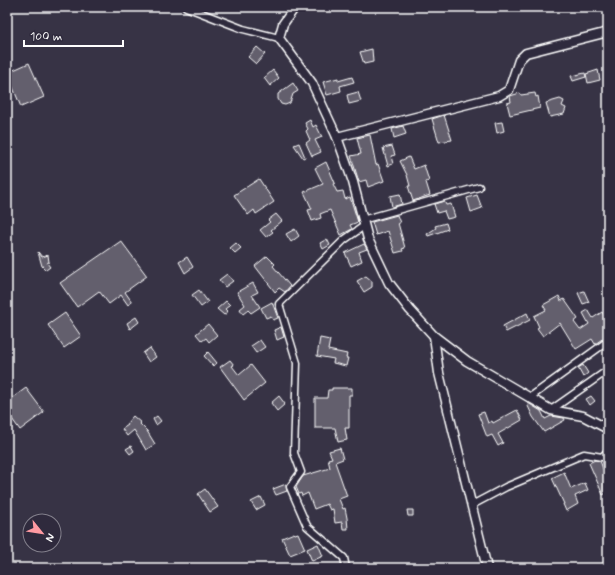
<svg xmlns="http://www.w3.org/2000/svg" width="615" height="575" font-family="Mynerve,sans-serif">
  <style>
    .building { fill: #635f6d; stroke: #fff }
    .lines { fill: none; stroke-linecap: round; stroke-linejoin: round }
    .minor-casing { stroke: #fff; stroke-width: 9 }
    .tertiary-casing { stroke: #fff; stroke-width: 11 }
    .minor { stroke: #2f2a3d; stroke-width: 6 }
    .tertiary { stroke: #2f2a3d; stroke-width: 8 }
  </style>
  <rect width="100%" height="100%" fill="#373345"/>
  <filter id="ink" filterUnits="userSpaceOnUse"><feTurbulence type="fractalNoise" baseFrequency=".025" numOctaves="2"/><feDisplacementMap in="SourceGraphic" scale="8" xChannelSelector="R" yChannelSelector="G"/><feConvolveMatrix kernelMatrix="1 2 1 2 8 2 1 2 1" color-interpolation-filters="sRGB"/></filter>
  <g filter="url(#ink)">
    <g class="building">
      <path d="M257 47 265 54 256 64 248 57Z"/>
      <path d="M372 49 373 62 364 64 360 52Z"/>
      <path d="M29 63 44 97 21 107 7 73Z"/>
      <path d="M273 70 279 78 270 86 264 78Z"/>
      <path d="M598 70 600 80 588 83 586 74Z"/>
      <path d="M585 73 586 77 573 81 571 76Z"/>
      <path d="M352 77 354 82 340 86 341 91 327 95 323 82 338 78V81Z"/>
      <path d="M293 83 298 91 293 94 290 103 285 105 281 104 278 99V94Z"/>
      <path d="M358 92 361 101 349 104 347 95Z"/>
      <path d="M520 93 521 95 535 93 536 97 538 96 540 108 510 115 507 103 511 102 510 96Z"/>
      <path d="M560 99 564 101 562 106 566 108 564 114 550 117 546 103Z"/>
      <path d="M444 115 452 140 439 142 432 119Z"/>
      <path d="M310 120 313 127 316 125 322 137 315 140 321 152 312 156 306 143 310 140 306 131 308 129 305 123Z"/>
      <path d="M502 122 504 131 497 133 495 123Z"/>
      <path d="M403 126 406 134 394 138 392 129Z"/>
      <path d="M370 135 376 165 378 164 384 181 368 187 366 180 359 182 351 156 361 154 357 138Z"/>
      <path d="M299 143 305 157 303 158 294 145Z"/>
      <path d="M392 146 395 155 391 156 393 164 388 166 383 148Z"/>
      <path d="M409 157 414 169 424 165 429 181 426 182 430 195 413 201 408 186H410L407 175 400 161Z"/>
      <path d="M326 162 335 183 333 184 337 192 343 191 345 199 350 197 358 222 350 225 352 229 341 235 330 210 320 214 321 218 312 221 308 210 312 209 304 192 323 184 315 168Z"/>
      <path d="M259 179 274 202 256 214 254 210 248 215 234 195Z"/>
      <path d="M400 194 402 204 392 207 390 196Z"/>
      <path d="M477 195 482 208 471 212 467 198Z"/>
      <path d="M444 201 446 205 451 204 455 217 447 219 444 211 437 213 434 204Z"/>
      <path d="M276 214 282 221 271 230 273 232 266 237 260 230 270 222 268 220Z"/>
      <path d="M397 215 400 223H398L405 248 402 249 403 251 395 253 388 231 376 235 372 222Z"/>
      <path d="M446 223 448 229 428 236 427 234 436 228 435 226Z"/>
      <path d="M295 229 299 236 291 242 286 234Z"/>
      <path d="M327 239 330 245 323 249 320 243Z"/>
      <path d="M121 241 147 276 125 292 132 302 128 305 121 295 109 304 99 291 77 307 60 283Z"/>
      <path d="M236 243 241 248 235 253 230 248Z"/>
      <path d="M364 244 367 249 359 252 362 261 351 266 345 253Z"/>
      <path d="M38 252 42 257 48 255 49 262 47 263 50 267 46 270 42 266Z"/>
      <path d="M267 256 275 264 273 266 290 286 285 292 279 288 275 292 255 266Z"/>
      <path d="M187 257 193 267 185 273 179 262Z"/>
      <path d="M227 274 233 281 225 287 219 280Z"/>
      <path d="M366 276 372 281V287L364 292 357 281Z"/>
      <path d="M253 283 258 292 252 295 260 307 251 313 248 310 243 314 240 309 245 305 237 292Z"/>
      <path d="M199 290 208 302 201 307 192 295Z"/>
      <path d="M584 291 589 302 583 304 578 293Z"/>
      <path d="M559 296 561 301 564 299 578 319 574 322 580 330 589 324 583 313 588 310 593 318 602 312 608 321V335L595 344 592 339 576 349 560 323 543 336 537 328 539 327 534 316 546 310 543 305Z"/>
      <path d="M226 301 230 305 225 309 228 312 224 315 217 309Z"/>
      <path d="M272 302 278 318 273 320 271 316 266 318 261 308Z"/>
      <path d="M65 313 81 336 64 348 48 325Z"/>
      <path d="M527 313 530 320 506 332 503 326Z"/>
      <path d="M136 317 139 322 130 329 127 323Z"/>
      <path d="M208 324 217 335 209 342 206 338 202 341 196 334Z"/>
      <path d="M281 327 284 337 277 340 274 330Z"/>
      <path d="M320 338 330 340 328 350 347 354 346 358H348L346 366 333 363 334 359 317 356Z"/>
      <path d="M260 340 265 347 256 353 251 346Z"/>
      <path d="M150 348 156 357 149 362 143 353Z"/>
      <path d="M208 352 217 363 213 366 204 356Z"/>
      <path d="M230 360 234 365 232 366 239 375 251 365 265 383 244 400 220 367Z"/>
      <path d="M583 365 588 373 583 377 578 368Z"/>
      <path d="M26 388 44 412 20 430 7 412V402Z"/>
      <path d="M332 388H352V395H349V428H345L347 440 338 442 335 428H315V398H327L328 390H332Z"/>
      <path d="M279 396 285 404 277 411 271 403Z"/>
      <path d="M591 396 595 401 590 405 586 399Z"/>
      <path d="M528 403 541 411 545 419 551 416 564 418 565 420 544 432 533 417 527 404Z"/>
      <path d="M517 410 522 420 498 434 503 443 498 446 492 435 487 437 478 414 484 412 488 423 492 421 493 423Z"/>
      <path d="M133 416 141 423 140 424 147 431 155 444 146 450 134 430 127 436 122 429 128 425 127 423Z"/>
      <path d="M157 416 161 421 156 425 153 419Z"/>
      <path d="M131 446 134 451 130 454 126 449Z"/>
      <path d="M340 448 343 459 335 462 347 496 339 499 343 509 345 508 347 518 348 529H343L342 522 335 523 333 509 330 510 327 504 314 509 308 493 302 496 301 493 299 494 296 487 303 476 330 468 328 459 332 458 329 451Z"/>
      <path d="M595 460 600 461 608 481V492L603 495 589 463Z"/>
      <path d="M564 472 571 489 585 483 588 490 575 496 578 504 566 511 563 504H564L552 478Z"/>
      <path d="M286 484 287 491 276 495 273 489Z"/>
      <path d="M205 489 218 507 210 512 198 494Z"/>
      <path d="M261 497 265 505 256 510 251 502Z"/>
      <path d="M407 510H413V516H408Z"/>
      <path d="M294 533 295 534 298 533 305 549 290 555 282 538Z"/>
      <path d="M318 544 323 556 312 561 307 549Z"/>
    </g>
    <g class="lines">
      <defs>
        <g id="minor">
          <path d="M186 7 243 29 279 38"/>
          <path d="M362 220 479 187"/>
          <path d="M529 398 608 341"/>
          <path d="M551 410 608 370"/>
          <path d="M472 505 506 487 584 454 602 457 608 451"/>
          <path d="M346 568 344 558 307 526 290 487 301 472 294 453 297 363 279 304 344 240 364 226"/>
        </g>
        <g id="tertiary">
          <path d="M295 7 283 24 279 38 312 83 337 137 353 182 368 239 389 283 410 310 434 336 467 361 551 410 583 416 608 429"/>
          <path d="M337 137 499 96 509 90 519 60 526 53 608 32"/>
          <path d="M434 336 439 373 487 568"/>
        </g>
      </defs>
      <use href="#minor" class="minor-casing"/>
      <use href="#tertiary" class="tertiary-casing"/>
      <use href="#minor" class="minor"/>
      <use href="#tertiary" class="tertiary"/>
    </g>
  </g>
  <rect width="615" height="575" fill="none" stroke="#2f2a3d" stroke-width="24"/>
  <rect x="12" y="12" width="591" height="551" fill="none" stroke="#fff" stroke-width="1.5" filter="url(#ink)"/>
  <g transform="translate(42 533) rotate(120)"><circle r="19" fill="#2f2a3d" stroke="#827f8b"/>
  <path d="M0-3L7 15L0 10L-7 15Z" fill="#ff9aa2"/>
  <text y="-6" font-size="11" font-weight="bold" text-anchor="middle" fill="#ffffff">N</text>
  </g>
  <path d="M24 40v6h99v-6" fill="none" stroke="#ffffff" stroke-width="2"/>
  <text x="30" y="40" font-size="12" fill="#ffffff" stroke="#2f2a3d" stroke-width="3" paint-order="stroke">100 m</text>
</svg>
